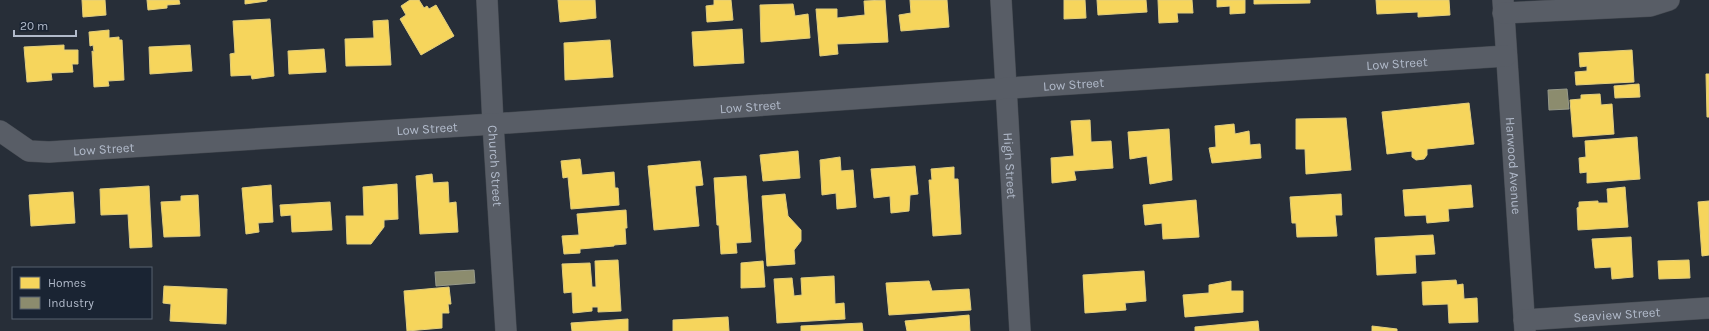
<svg xmlns="http://www.w3.org/2000/svg" width="1709" height="331" font-family="Karla,sans-serif">
  <style>
    .homes { fill: #f6d55c; stroke: #e1cd7d }
    .industry { fill: #8c8c6e; stroke: #979a8a }
    .lines { fill: none; stroke-linecap: round; stroke-linejoin: round }
    .street-casing { stroke: #444950; stroke-width: 22 }
    .street { stroke: #585d66; stroke-width: 21 }
    .labels { text-anchor: middle; stroke-width: 4; stroke-linejoin: round; paint-order: stroke }
    .street-label { font-size: 13px; fill: #b1baca; stroke: #1a2433 }
  </style>
  <rect width="100%" height="100%" fill="#272e38"/>
  <g class="homes">
    <path d="M82 0H105L106 15 83 17Z"/>
    <path d="M147 0H179L180 4 167 5V8L148 10Z"/>
    <path d="M245 0H267V1L245 4Z"/>
    <path d="M410 0H419L424 8 427 6 429 9 436 5 454 36 421 55 400 19 406 15 401 6Z"/>
    <path d="M558 0H595L596 18 560 22Z"/>
    <path d="M714 0H731L733 20 707 22 706 6 714 5Z"/>
    <path d="M885 0 888 42 837 44 838 54 820 56 816 9H837V18L865 15 864 1Z"/>
    <path d="M910 0H947L949 27 901 31 899 15 911 13Z"/>
    <path d="M1064 0H1085L1086 18 1064 19Z"/>
    <path d="M1097 0H1146L1147 12 1098 15Z"/>
    <path d="M1158 0H1192L1193 13H1177L1178 22 1159 23Z"/>
    <path d="M1217 0H1245V13L1230 14V6L1217 7Z"/>
    <path d="M1254 0H1310V3L1254 4Z"/>
    <path d="M1376 0H1449L1450 15 1418 17V12L1377 14Z"/>
    <path d="M793 4 795 16 808 14 810 38 761 42 760 5Z"/>
    <path d="M270 19 274 76 252 79 251 75 231 76 230 54 235 53 233 21Z"/>
    <path d="M388 20 391 65 346 66 345 39 374 38 373 21Z"/>
    <path d="M742 29 744 63 694 66 692 32Z"/>
    <path d="M109 30V38L119 37V40H122L124 80 108 81 109 86 94 87 92 51 94 52 93 45 90 46 89 32Z"/>
    <path d="M610 40 613 77 565 80 564 43Z"/>
    <path d="M64 45V50H78V64H72L73 72 51 73 52 80 27 82 24 47Z"/>
    <path d="M190 45 192 71 150 74 149 47Z"/>
    <path d="M324 49 326 72 289 74 288 51Z"/>
    <path d="M1632 50 1634 82 1576 85 1575 72 1587 71V66L1580 67 1579 53Z"/>
    <path d="M1706 74H1709V117H1707Z"/>
    <path d="M1639 84 1640 97 1615 98 1614 86Z"/>
    <path d="M1600 94 1601 105 1612 104 1614 134 1573 137 1570 100 1581 99V95Z"/>
    <path d="M1469 103 1474 144 1427 149V155L1424 159 1416 160 1412 157V151L1387 154 1382 112Z"/>
    <path d="M1346 118 1351 170 1306 174 1305 149H1296V119Z"/>
    <path d="M1090 120 1091 142 1111 141 1113 168 1074 171 1076 180 1052 183 1051 158 1074 156 1071 121Z"/>
    <path d="M1234 124 1235 134 1249 131 1250 145 1260 144 1261 158 1212 163 1209 148 1216 147 1215 126Z"/>
    <path d="M1169 129 1172 180 1150 184 1147 156 1130 159 1128 132Z"/>
    <path d="M1637 137 1640 179 1587 183V172L1580 173 1579 158 1586 157 1585 141Z"/>
    <path d="M798 151 800 178 763 181 760 155Z"/>
    <path d="M840 157 841 171 853 170 856 207 837 209 836 193 822 195 820 160Z"/>
    <path d="M580 159 582 175 614 172 615 188H618L619 205 571 209 568 177 563 178 561 161Z"/>
    <path d="M700 161 703 185 695 186 699 226 654 230 648 166Z"/>
    <path d="M915 166 918 194 910 195 909 211 891 213 890 196 874 198 871 169Z"/>
    <path d="M954 167V179H958L961 234 933 236 929 180H932L931 169Z"/>
    <path d="M432 174 433 183 448 182 449 203 456 202 458 232 420 234 416 176Z"/>
    <path d="M746 176 751 242 736 243 737 253 721 254 719 225H717L714 178Z"/>
    <path d="M397 184 398 219 384 220V227L371 244H347L346 216H364L363 187Z"/>
    <path d="M271 185 273 222 258 223 259 232 246 234 242 188Z"/>
    <path d="M1471 185 1473 207 1448 209 1449 221 1427 223 1426 215 1405 216 1403 190Z"/>
    <path d="M149 186 152 247 130 248 128 214 101 215 100 189Z"/>
    <path d="M1625 187 1628 227 1578 230 1577 208 1579 207V202L1598 201V203H1608L1607 189Z"/>
    <path d="M73 192 75 223 31 226 29 195Z"/>
    <path d="M785 194 788 216 801 230V241L794 250 795 264 767 266 762 196Z"/>
    <path d="M1341 194 1342 215H1335L1337 236 1297 237 1296 223H1292L1290 197Z"/>
    <path d="M198 195 200 236 164 237 161 202 181 201V196Z"/>
    <path d="M1196 200 1199 237 1163 239 1162 223 1145 225 1143 205Z"/>
    <path d="M1709 201V255L1702 256 1698 202Z"/>
    <path d="M330 202 332 230 292 232 291 215 281 216 280 205Z"/>
    <path d="M626 210 627 228H625L626 244 614 245V246L580 249V253L564 254 562 236 579 235 577 214Z"/>
    <path d="M1433 235 1435 254 1415 255 1416 273 1377 275 1375 238Z"/>
    <path d="M1631 237 1633 277 1612 279 1611 267 1595 268 1592 239Z"/>
    <path d="M618 260 621 311 598 312V307H592V311L573 313 572 292 564 293 562 264 590 263 592 287H596L595 261Z"/>
    <path d="M1689 260 1690 278 1659 279 1658 261Z"/>
    <path d="M763 261 765 287 741 288V263Z"/>
    <path d="M1144 271 1146 301 1125 303 1126 310 1085 313 1083 275Z"/>
    <path d="M834 276 835 304 844 303 845 319 777 323 774 279 792 278 794 296 802 295 801 278Z"/>
    <path d="M1456 280 1457 285 1463 284 1464 299 1477 298 1478 322 1449 323 1448 304 1423 305 1422 282Z"/>
    <path d="M929 281 932 291 969 289 971 310 889 315 886 283Z"/>
    <path d="M1231 281V291H1243V312L1185 317 1183 295 1209 293V285Z"/>
    <path d="M164 286 227 289 226 324 170 321 171 304 163 303Z"/>
    <path d="M449 287 451 304H448L449 313H442V328L407 331 404 291Z"/>
    <path d="M969 315 970 331H907L905 321Z"/>
    <path d="M728 317 729 331H673V320Z"/>
    <path d="M628 319V331H572L571 323Z"/>
    <path d="M1258 321 1259 331H1195V327Z"/>
    <path d="M862 323 863 331H801V326Z"/>
    <path d="M1372 326 1397 329V331H1372Z"/>
  </g>
  <g class="industry">
    <path d="M1567 89 1569 109 1549 110 1548 90Z"/>
    <path d="M474 270 475 283 436 286 435 272Z"/>
  </g>
  <g class="lines">
    <defs>
      <g id="street">
        <path id="s1" d="M487 0 493 124 506 331"/>
        <path id="s2" d="M1001 0 1020 331"/>
        <path id="s3" d="M1503 0 1525 331"/>
        <path d="M1503 13 1650 6 1669 0"/>
        <path id="s4" d="M0 131 29 151 49 152 493 124 1039 86 1506 56"/>
        <path id="s5" d="M1524 320 1709 308"/>
      </g>
    </defs>
    <use href="#street" class="street-casing"/>
    <use href="#street" class="street"/>
  </g>
  <g class="labels">
    <g class="street-label">
      <text dy="5" stroke="none"><textPath href="#s4" startOffset="1406">Low Street</textPath></text>
      <text dy="5" stroke="none"><textPath href="#s4" startOffset="1082">Low Street</textPath></text>
      <text dy="5" stroke="none"><textPath href="#s4" startOffset="758">Low Street</textPath></text>
      <text dy="5" stroke="none"><textPath href="#s4" startOffset="434">Low Street</textPath></text>
      <text dy="5" stroke="none"><textPath href="#s4" startOffset="110">Low Street</textPath></text>
      <text dy="5" stroke="none"><textPath href="#s2" startOffset="166">High Street</textPath></text>
      <text dy="5" stroke="none"><textPath href="#s1" startOffset="166">Church Street</textPath></text>
      <text dy="5" stroke="none"><textPath href="#s3" startOffset="166">Harwood Avenue</textPath></text>
      <text dy="5" stroke="none"><textPath href="#s5" startOffset="93">Seaview Street</textPath></text>
    </g>
  </g>
  <rect x="12" y="267" width="140" height="52" fill="#1a2433" stroke="#56606f"/>
  <rect x="20" y="277" width="20" height="12" fill="#f6d55c" stroke="#56606f"/>
  <text x="48" y="287" font-size="12" fill="#b1baca">Homes</text>
  <rect x="20" y="297" width="20" height="12" fill="#8c8c6e" stroke="#56606f"/>
  <text x="48" y="307" font-size="12" fill="#b1baca">Industry</text>
  <path d="M14 30v6h62v-6" fill="none" stroke="#b1baca" stroke-width="2"/>
  <text x="20" y="30" font-size="12" fill="#b1baca" stroke="#1a2433" stroke-width="3" paint-order="stroke">20 m</text>
</svg>
